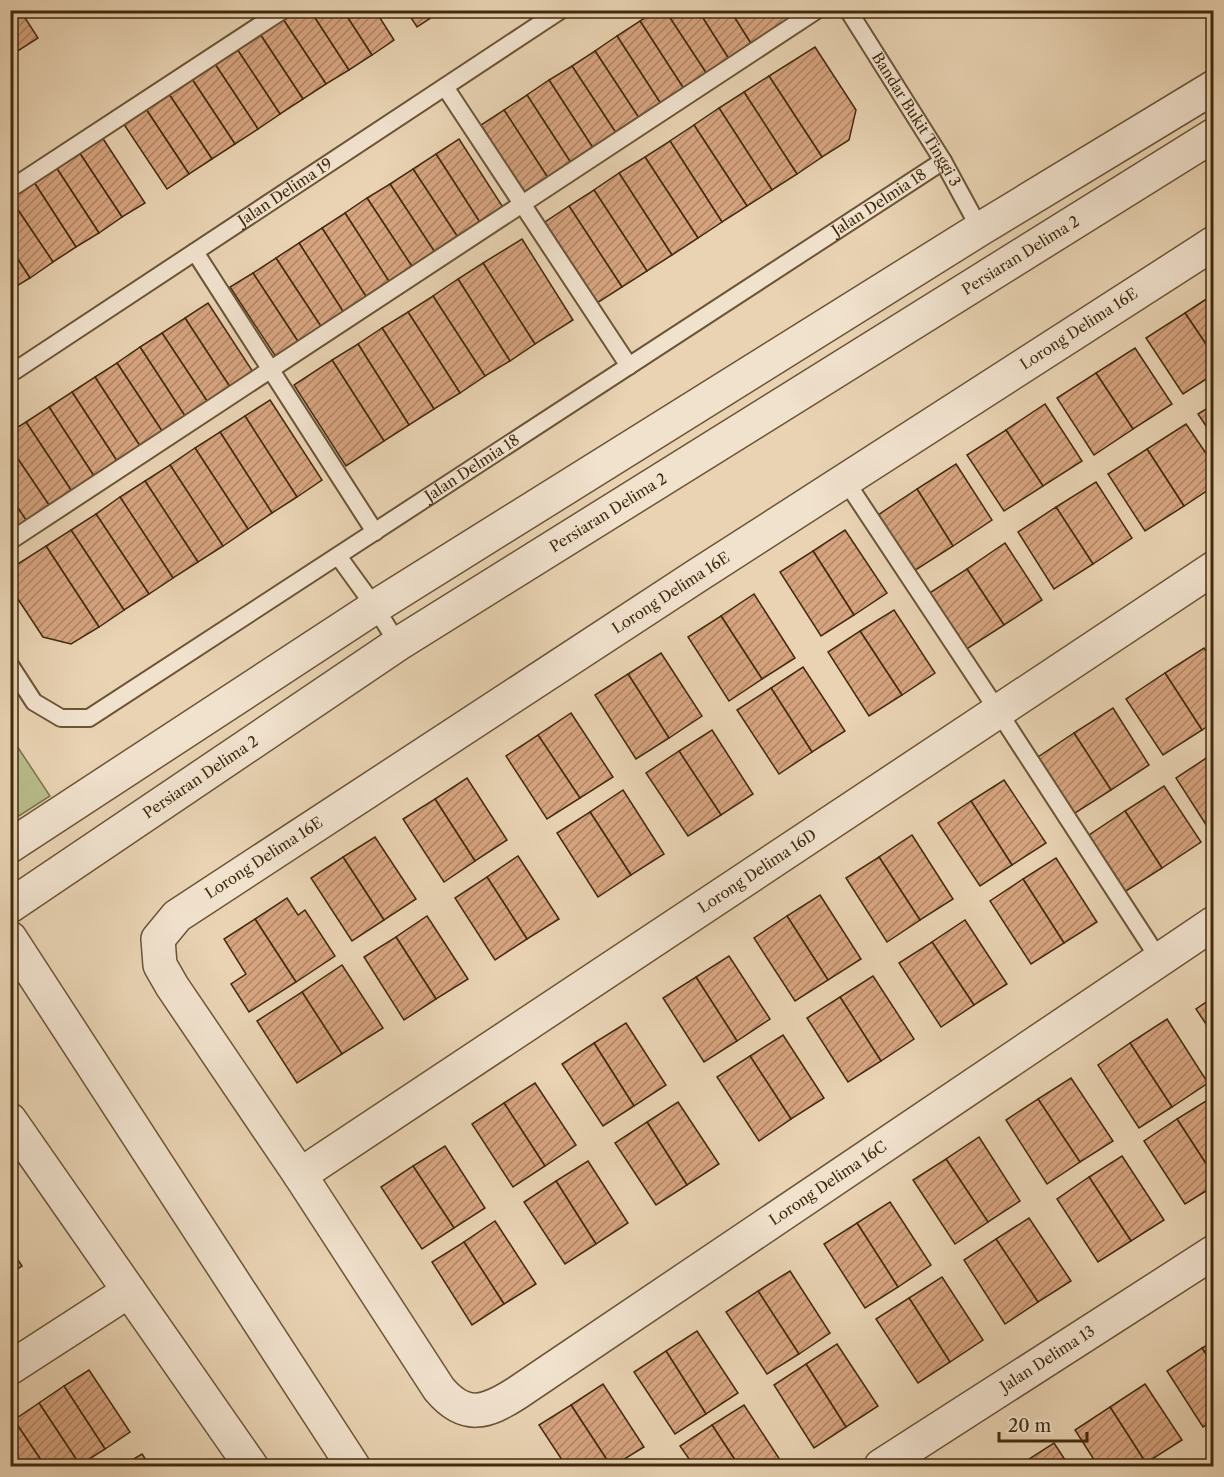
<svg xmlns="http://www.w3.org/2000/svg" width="1224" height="1477" font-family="'Libre Caslon Text',serif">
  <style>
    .green { fill: #b8bc8b; stroke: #7c744c; stroke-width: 1.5 }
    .building { fill: url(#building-hatch); stroke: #412b0d; stroke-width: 1.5 }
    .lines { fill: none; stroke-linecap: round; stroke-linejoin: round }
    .service-casing { stroke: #6b5536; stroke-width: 20 }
    .minor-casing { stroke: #6b5536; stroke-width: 36 }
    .tertiary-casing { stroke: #6b5536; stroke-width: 36 }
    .service { stroke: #f1e2ce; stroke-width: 16 }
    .minor { stroke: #f1e2ce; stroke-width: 33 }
    .tertiary { stroke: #f1e2ce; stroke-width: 33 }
    .labels { text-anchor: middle; stroke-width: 4.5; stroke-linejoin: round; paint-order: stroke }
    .street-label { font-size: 15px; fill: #412b0d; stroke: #f1e2ce }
  </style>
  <defs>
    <pattern id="building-hatch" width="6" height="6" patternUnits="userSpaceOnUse" patternTransform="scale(1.5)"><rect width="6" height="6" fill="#d7a480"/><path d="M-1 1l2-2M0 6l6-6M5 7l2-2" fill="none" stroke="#b08667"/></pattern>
  </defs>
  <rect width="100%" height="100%" fill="#e9d3b3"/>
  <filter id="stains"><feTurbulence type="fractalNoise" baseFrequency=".00333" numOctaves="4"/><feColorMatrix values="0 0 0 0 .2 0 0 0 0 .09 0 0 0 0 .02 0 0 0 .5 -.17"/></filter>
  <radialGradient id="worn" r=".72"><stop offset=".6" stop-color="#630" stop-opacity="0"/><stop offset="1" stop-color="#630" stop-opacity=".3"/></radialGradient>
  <path class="green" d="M11 737 50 796 11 821H10Z"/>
  <g class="building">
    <path d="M10 10H20L38 38 10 56Z"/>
    <path d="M282 10H310L349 70 326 84 279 13Z"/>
    <path d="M310 10H343L372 55 349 70Z"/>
    <path d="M343 10H375L394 40 372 55Z"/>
    <path d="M406 10H439L440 12 417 27Z"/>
    <path d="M657 10H665L709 77 686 92 640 21Z"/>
    <path d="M665 10H698L731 62 709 77Z"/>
    <path d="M698 10H730L754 48 731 62Z"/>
    <path d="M730 10H793L798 19 754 48Z"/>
    <path d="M279 13 326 84 303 99 256 28Z"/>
    <path d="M640 21 686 92 663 107 617 36Z"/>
    <path d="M256 28 303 99 280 114 233 43Z"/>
    <path d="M617 36 663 107 641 121 595 51Z"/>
    <path d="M233 43 280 114 258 129 211 58Z"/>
    <path d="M815 47 856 110 849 140 822 157 769 76Z"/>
    <path d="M595 51 641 121 618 136 572 66Z"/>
    <path d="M211 58 258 129 235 144 188 73Z"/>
    <path d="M572 66 618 136 595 151 549 80Z"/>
    <path d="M188 73 235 144 212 159 165 88Z"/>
    <path d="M769 76 822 157 797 174 744 92Z"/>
    <path d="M549 80 595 151 573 166 527 95Z"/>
    <path d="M165 88 212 159 189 174 142 103Z"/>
    <path d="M744 92 797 174 772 190 719 108Z"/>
    <path d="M527 95 573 166 550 181 504 110Z"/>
    <path d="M142 103 189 174 167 189 119 117Z"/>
    <path d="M719 108 772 190 747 206 694 125Z"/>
    <path d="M504 110 550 181 527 196 481 125Z"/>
    <path d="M694 125 747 206 722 222 670 141Z"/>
    <path d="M98 131 145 203 122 217 75 146Z"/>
    <path d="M459 139 506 212 483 227 436 154Z"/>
    <path d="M670 141 722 222 698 238 645 157Z"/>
    <path d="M75 146 122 217 99 233 52 161Z"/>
    <path d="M436 154 483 227 461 242 413 169Z"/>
    <path d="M645 157 698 238 672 255 619 173Z"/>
    <path d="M52 161 99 233 76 247 30 176Z"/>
    <path d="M413 169 461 242 438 257 390 184Z"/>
    <path d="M619 173 672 255 647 271 594 190Z"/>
    <path d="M30 176 76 247 53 262 10 198V189Z"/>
    <path d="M390 184 438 257 415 271 367 198Z"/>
    <path d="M594 190 647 271 622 287 569 206Z"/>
    <path d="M10 198 53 262 30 278 10 247Z"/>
    <path d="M367 198 415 271 392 286 345 213Z"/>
    <path d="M569 206 622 287 597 303 545 222Z"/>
    <path d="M345 213 392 286 369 301 322 228Z"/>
    <path d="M322 228 369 301 346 316 299 243Z"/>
    <path d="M522 239 573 320 535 344 483 263Z"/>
    <path d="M299 243 346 316 324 331 276 258Z"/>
    <path d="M10 247 30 278 10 290Z"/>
    <path d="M276 258 324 331 301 346 253 273Z"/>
    <path d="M483 263 535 344 510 361 458 279Z"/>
    <path d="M253 273 301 346 278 360 230 287Z"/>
    <path d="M458 279 510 361 485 376 433 296Z"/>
    <path d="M1214 294V356L1185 313Z"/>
    <path d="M433 296 485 376 460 393 408 312Z"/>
    <path d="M208 303 255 375 232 390 185 318Z"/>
    <path d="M408 312 460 393 434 409 382 328Z"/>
    <path d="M1185 313 1214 356V374L1183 394 1146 338Z"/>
    <path d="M185 318 232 390 209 404 162 333Z"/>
    <path d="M382 328 434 409 409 425 358 344Z"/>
    <path d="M162 333 209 404 187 419 140 347Z"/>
    <path d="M358 344 409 425 384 441 332 360Z"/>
    <path d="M140 347 187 419 164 434 117 363Z"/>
    <path d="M1135 348 1172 404 1133 429 1096 373Z"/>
    <path d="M332 360 384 441 346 466 294 385Z"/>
    <path d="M117 363 164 434 142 449 95 377Z"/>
    <path d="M1096 373 1133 429 1094 455 1057 398Z"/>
    <path d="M95 377 142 449 119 464 72 392Z"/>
    <path d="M72 392 119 464 96 479 49 407Z"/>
    <path d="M270 400 322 480 297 497 245 416Z"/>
    <path d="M1045 404 1082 461 1043 486 1006 430Z"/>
    <path d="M1214 404V438L1198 414Z"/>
    <path d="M49 407 96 479 73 493 26 422Z"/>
    <path d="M245 416 297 497 272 513 220 432Z"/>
    <path d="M26 422 73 493 51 508 10 447V432Z"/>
    <path d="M1186 424 1214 465V486L1184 506 1147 449Z"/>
    <path d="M1006 430 1043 486 1004 511 967 455Z"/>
    <path d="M220 432 272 513 248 529 195 448Z"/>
    <path d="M10 447 51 508 28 523 10 496Z"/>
    <path d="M195 448 248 529 223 546 170 465Z"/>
    <path d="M1147 449 1184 506 1145 531 1108 474Z"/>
    <path d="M956 464 992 520 953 546 917 489Z"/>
    <path d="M170 465 223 546 198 562 145 481Z"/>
    <path d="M145 481 198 562 173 578 120 497Z"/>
    <path d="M1096 482 1132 538 1093 564 1056 507Z"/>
    <path d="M917 489 953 546 914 571 878 515Z"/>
    <path d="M10 496 28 523 10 534Z"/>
    <path d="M120 497 173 578 149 594 96 514Z"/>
    <path d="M1056 507 1093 564 1054 589 1018 532Z"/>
    <path d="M96 514 149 594 124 610 71 530Z"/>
    <path d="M71 530 124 610 99 627 46 546Z"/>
    <path d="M845 530 887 593 854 615 813 551Z"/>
    <path d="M1005 543 1042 600 1004 625 967 569Z"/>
    <path d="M46 546 99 627 71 644 43 637 10 587V569Z"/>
    <path d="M813 551 854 615 821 636 780 572Z"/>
    <path d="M967 569 1004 625 965 650 928 594Z"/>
    <path d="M754 594 795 658 762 679 721 616Z"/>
    <path d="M894 610 935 673 902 695 860 631Z"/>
    <path d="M721 616 762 679 729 701 688 637Z"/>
    <path d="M860 631 902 695 869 716 828 652Z"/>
    <path d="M1204 648 1214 662V722L1202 730 1165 673Z"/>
    <path d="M661 653 702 716 669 738 628 674Z"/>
    <path d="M803 667 845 731 812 752 771 688Z"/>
    <path d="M1165 673 1202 730 1163 755 1126 699Z"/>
    <path d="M628 674 669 738 636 759 595 695Z"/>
    <path d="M771 688 812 752 779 774 737 710Z"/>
    <path d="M1113 708 1149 765 1111 790 1074 733Z"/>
    <path d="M571 713 613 777 580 798 538 735Z"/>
    <path d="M712 730 753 794 721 815 679 751Z"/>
    <path d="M1074 733 1111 790 1072 815 1035 759Z"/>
    <path d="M538 735 580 798 547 819 506 756Z"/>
    <path d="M679 751 721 815 688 836 646 773Z"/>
    <path d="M1214 753V833L1212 834 1176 778Z"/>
    <path d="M467 778 507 840 475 861 435 799Z"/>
    <path d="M1004 780 1046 843 1012 865 971 801Z"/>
    <path d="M1164 786 1201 842 1162 868 1125 811Z"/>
    <path d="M623 790 664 854 631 875 590 812Z"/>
    <path d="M435 799 475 861 444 882 403 819Z"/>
    <path d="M971 801 1012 865 980 886 938 823Z"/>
    <path d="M1125 811 1162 868 1123 893 1086 837Z"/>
    <path d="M590 812 631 875 598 897 557 833Z"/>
    <path d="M912 835 953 899 920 920 879 857Z"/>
    <path d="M375 837 416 899 384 920 343 857Z"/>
    <path d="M518 856 559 919 527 939 487 877Z"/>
    <path d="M343 857 384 920 352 941 311 878Z"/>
    <path d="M879 857 920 920 887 942 846 878Z"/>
    <path d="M1056 858 1097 922 1064 943 1023 879Z"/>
    <path d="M487 877 527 939 495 960 455 898Z"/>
    <path d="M1023 879 1064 943 1031 964 990 901Z"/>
    <path d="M820 895 861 959 828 980 787 916Z"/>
    <path d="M287 898 298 915 305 910 335 956 296 982 255 919Z"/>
    <path d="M427 916 468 979 436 999 396 937Z"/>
    <path d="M787 916 828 980 795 1001 754 938Z"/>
    <path d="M255 919 296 982 249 1012 231 984 246 974 224 939Z"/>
    <path d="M965 920 1007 984 974 1005 932 942Z"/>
    <path d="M396 937 436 999 404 1020 364 957Z"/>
    <path d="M932 942 974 1005 941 1027 899 963Z"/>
    <path d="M729 956 770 1019 737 1041 696 977Z"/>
    <path d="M342 965 383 1028 342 1054 302 992Z"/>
    <path d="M873 976 914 1039 881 1061 840 997Z"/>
    <path d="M696 977 737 1041 704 1062 663 998Z"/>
    <path d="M302 992 342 1054 297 1083 257 1021Z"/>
    <path d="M840 997 881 1061 848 1082 807 1018Z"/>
    <path d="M1214 997V1036L1196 1009Z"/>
    <path d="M1167 1019 1208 1083 1172 1107 1130 1043Z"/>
    <path d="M626 1023 666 1085 634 1106 594 1043Z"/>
    <path d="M783 1035 824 1098 791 1119 750 1056Z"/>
    <path d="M594 1043 634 1106 603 1126 562 1064Z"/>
    <path d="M1130 1043 1172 1107 1139 1128 1098 1065Z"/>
    <path d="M750 1056 791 1119 759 1141 717 1077Z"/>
    <path d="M1071 1078 1113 1141 1080 1162 1038 1099Z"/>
    <path d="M535 1083 576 1145 545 1166 504 1103Z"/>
    <path d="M1214 1096V1176L1177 1119Z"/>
    <path d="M1038 1099 1080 1162 1047 1184 1006 1120Z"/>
    <path d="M678 1102 719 1164 687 1185 647 1122Z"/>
    <path d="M504 1103 545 1166 513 1187 472 1124Z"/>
    <path d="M1177 1119 1214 1176V1186L1185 1204 1144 1141Z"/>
    <path d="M647 1122 687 1185 656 1205 615 1143Z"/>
    <path d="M979 1137 1020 1201 988 1222 946 1159Z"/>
    <path d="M445 1146 485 1208 454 1228 413 1166Z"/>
    <path d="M1122 1156 1164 1220 1131 1241 1089 1177Z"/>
    <path d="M946 1159 988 1222 955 1244 913 1180Z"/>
    <path d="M588 1161 628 1223 596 1244 556 1181Z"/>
    <path d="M413 1166 454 1228 422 1249 381 1187Z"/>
    <path d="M1089 1177 1131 1241 1098 1262 1057 1199Z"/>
    <path d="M556 1181 596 1244 565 1264 524 1202Z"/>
    <path d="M890 1202 931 1265 898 1287 857 1223Z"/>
    <path d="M1029 1218 1071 1281 1038 1302 996 1239Z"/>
    <path d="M495 1221 536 1284 504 1304 464 1242Z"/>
    <path d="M857 1223 898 1287 865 1308 824 1244Z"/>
    <path d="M996 1239 1038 1302 1005 1324 964 1260Z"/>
    <path d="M464 1242 504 1304 472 1325 432 1262Z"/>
    <path d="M10 1248 22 1266 10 1274Z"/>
    <path d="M790 1271 830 1333 799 1354 758 1291Z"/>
    <path d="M942 1277 983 1340 950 1362 909 1298Z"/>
    <path d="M758 1291 799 1354 767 1374 726 1312Z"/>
    <path d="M909 1298 950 1362 918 1383 876 1319Z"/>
    <path d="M697 1331 738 1393 706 1414 666 1351Z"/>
    <path d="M1214 1341V1366L1202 1348Z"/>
    <path d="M837 1344 878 1406 846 1427 806 1364Z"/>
    <path d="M1202 1348 1214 1366V1420L1203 1427 1167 1371Z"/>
    <path d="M666 1351 706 1414 675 1434 634 1372Z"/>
    <path d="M806 1364 846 1427 814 1448 774 1385Z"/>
    <path d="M89 1370 130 1432 105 1449 64 1386Z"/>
    <path d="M603 1384 644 1447 613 1466H611L571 1405Z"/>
    <path d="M1145 1384 1182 1440 1146 1463 1110 1407Z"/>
    <path d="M64 1386 105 1449 80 1465 39 1403Z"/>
    <path d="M39 1403 80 1465 78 1466H45L14 1420Z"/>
    <path d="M571 1405 611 1466H566L539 1425Z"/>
    <path d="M744 1405 784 1466H739L712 1425Z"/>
    <path d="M1110 1407 1146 1463 1142 1466H1098L1075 1430Z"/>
    <path d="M14 1420 45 1466H10V1422Z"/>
    <path d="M712 1425 739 1466H694L680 1446Z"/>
    <path d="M1054 1443 1069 1466H1018Z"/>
    <path d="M142 1454 150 1466H122Z"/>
  </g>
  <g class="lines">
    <defs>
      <g id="service">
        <path id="s1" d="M848 10 943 161 980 229"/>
        <path d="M445 87 629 366"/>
        <path d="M10 189 283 10"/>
        <path d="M195 252 375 532"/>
        <path id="s2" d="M10 374 561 10"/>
        <path d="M845 480 998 711 1159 959"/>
        <path d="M10 541 817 10"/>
        <path d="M338 556 375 607 398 644"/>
        <path id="s3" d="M10 665 34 702 61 718H89L943 161"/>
      </g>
      <g id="minor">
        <path id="s4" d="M1214 243 698 575 177 916 158 939 160 965 172 986 300 1175 439 1389C465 1420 486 1413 517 1393L1214 923"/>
        <path d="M10 938 353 1466"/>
        <path d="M10 1120 251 1466"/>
        <path id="s5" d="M300 1175 1214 568"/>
        <path d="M10 1368 129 1291"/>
        <path id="s6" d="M881 1466 1214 1252"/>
      </g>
      <g id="tertiary">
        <path d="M10 846 375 607 980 229 1214 87"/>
        <path id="s7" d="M10 906 398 644 1214 135"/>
      </g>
    </defs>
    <use href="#service" class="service-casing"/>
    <use href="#minor" class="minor-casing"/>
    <use href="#tertiary" class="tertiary-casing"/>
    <use href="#service" class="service"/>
    <use href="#minor" class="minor"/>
    <use href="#tertiary" class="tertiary"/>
  </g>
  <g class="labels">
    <g class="street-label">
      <text dy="5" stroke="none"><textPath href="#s1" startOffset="129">Bandar Bukit Tinggi 3</textPath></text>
      <text dy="5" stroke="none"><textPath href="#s2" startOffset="330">Jalan Delima 19</textPath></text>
      <text dy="5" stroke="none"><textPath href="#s3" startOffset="1047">Jalan Delmia 18</textPath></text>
      <text dy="5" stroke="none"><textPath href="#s7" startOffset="1202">Persiaran Delima 2</textPath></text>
      <text transform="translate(1079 329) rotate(-33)" y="5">Lorong Delima 16E</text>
      <text dy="5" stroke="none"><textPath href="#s3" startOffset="561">Jalan Delmia 18</textPath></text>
      <text dy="5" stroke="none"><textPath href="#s7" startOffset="716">Persiaran Delima 2</textPath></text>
      <text transform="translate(671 593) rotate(-33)" y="5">Lorong Delima 16E</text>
      <text dy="5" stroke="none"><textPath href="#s7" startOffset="230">Persiaran Delima 2</textPath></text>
      <text transform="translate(264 858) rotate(-33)" y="5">Lorong Delima 16E</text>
      <text dy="5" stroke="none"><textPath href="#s5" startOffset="549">Lorong Delima 16D</textPath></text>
      <text dy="5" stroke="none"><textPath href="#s4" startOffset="2264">Lorong Delima 16C</textPath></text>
      <text dy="5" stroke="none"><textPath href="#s6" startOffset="198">Jalan Delima 13</textPath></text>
    </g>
  </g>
  <rect width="1224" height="1477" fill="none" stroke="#e9d3b3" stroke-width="36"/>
  <rect x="12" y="12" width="1200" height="1453" fill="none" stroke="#412b0d" stroke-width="3"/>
  <rect x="18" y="18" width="1188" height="1441" fill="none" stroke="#412b0d" stroke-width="1.5"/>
  <path d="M999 1432v9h88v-9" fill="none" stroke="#412b0d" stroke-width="3"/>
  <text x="1008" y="1432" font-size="18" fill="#412b0d" stroke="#f1e2ce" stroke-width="4.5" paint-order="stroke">20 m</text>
  <rect width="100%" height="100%" filter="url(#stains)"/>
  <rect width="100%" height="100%" fill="url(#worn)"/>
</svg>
